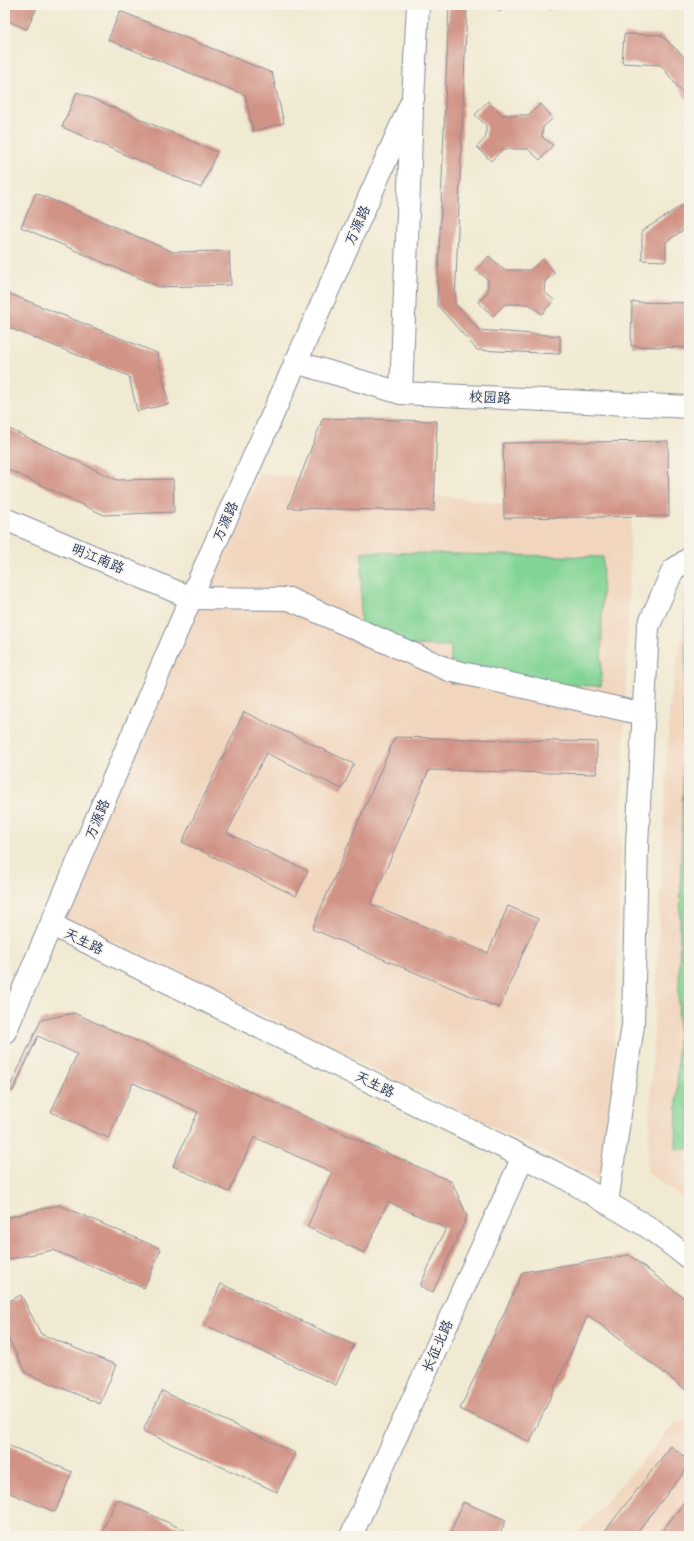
<svg xmlns="http://www.w3.org/2000/svg" width="694" height="1541" font-family="Itim,'LXGW WenKai TC',sans-serif">
  <style>
    .built { fill: #f1d5bd }
    .green { fill: #82d494; stroke: #4e8279 }
    .building { fill: #d19386 }
    .lines { fill: none; stroke-linecap: round; stroke-linejoin: round }
    .minor-casing { stroke: #868c98; stroke-width: 24 }
    .minor { stroke: #fff; stroke-width: 22 }
    .labels { text-anchor: middle; stroke-width: 3; stroke-linejoin: round; paint-order: stroke }
    .street-label { font-size: 14px; fill: #1b2f5e; stroke: #f7f3e8 }
  </style>
  <rect width="100%" height="100%" fill="#f7f3e8"/>
  <filter id="ink" filterUnits="userSpaceOnUse"><feTurbulence type="fractalNoise" baseFrequency=".025" numOctaves="2"/><feDisplacementMap in="SourceGraphic" scale="8" xChannelSelector="R" yChannelSelector="G"/><feConvolveMatrix kernelMatrix="1 2 1 2 8 2 1 2 1" color-interpolation-filters="sRGB"/></filter>
  <filter id="wash" filterUnits="userSpaceOnUse"><feTurbulence type="fractalNoise" baseFrequency=".012" numOctaves="4" result="noise"/><feDisplacementMap in="SourceGraphic" scale="16" xChannelSelector="R" yChannelSelector="G"/><feGaussianBlur stdDeviation="0.9" result="paint"/><feColorMatrix in="noise" values="0 0 0 0 0 0 0 0 0 0 0 0 0 0 0 0 0 1.4 0 .05"/><feComposite in="paint" operator="in"/></filter>
  <g filter="url(#wash)">
    <rect width="100%" height="100%" fill="#f1ead3"/>
    <g class="built">
      <path d="M260 473 631 520 610 1184 56 914Z"/>
      <path d="M687 605H689V1203L647 1172 670 699Z"/>
      <path d="M689 1420V1536H576L675 1423Z"/>
    </g>
    <g class="green">
      <path d="M362 552 603 557 601 686 450 683 451 646 360 644Z"/>
      <path d="M686 597H689V1149H676Z"/>
    </g>
    <g id="blocks">
      <g class="building">
        <path d="M5 5H38L27 29 5 20Z"/>
        <path d="M449 5H467L455 304 479 330 560 336V354L477 350 437 305Z"/>
        <path d="M494 5H507L501 11Z"/>
        <path d="M543 5H554L550 10Z"/>
        <path d="M120 11 272 73 284 123 253 131 245 95 108 40Z"/>
        <path d="M624 34 661 35 689 61V102L661 65 622 63Z"/>
        <path d="M77 92 217 152 201 188 62 127Z"/>
        <path d="M488 101 502 115H528L541 104 553 118 543 127 542 137 553 145 540 160 528 149H503L491 161 477 147 486 137V125L475 115Z"/>
        <path d="M36 193 173 252 229 251 231 285 160 287 21 227Z"/>
        <path d="M689 201V226L666 242V261L642 260V231Z"/>
        <path d="M489 256 504 270H530L543 259 555 273 545 281 544 292 554 300 542 314 529 304H505L493 316 478 302 488 292V280L476 270Z"/>
        <path d="M5 292 157 353 169 404 137 411 129 376 5 326Z"/>
        <path d="M632 302 689 303V348L631 346Z"/>
        <path d="M323 418 437 421 434 511 288 508Z"/>
        <path d="M5 427 117 480 173 479 174 512 104 515 5 468Z"/>
        <path d="M668 441 669 516 504 518 503 443Z"/>
        <path d="M5 708 8 715 5 721Z"/>
        <path d="M244 712 354 764 342 789 266 753 227 833 308 871 296 896 182 842Z"/>
        <path d="M395 737 597 742 596 774 429 770 371 904 488 953 508 906 538 919 499 1008 312 929Z"/>
        <path d="M74 1013 452 1182 467 1216 433 1292 420 1286 446 1228 388 1202 365 1253 307 1227 332 1172 254 1137 229 1192 173 1166 198 1112 133 1083 108 1138 51 1112 77 1054 38 1036 13 1091 9 1089 41 1020Z"/>
        <path d="M59 1205 161 1249 144 1288 53 1250 5 1260V1218Z"/>
        <path d="M629 1255 689 1302V1392L588 1315 530 1442 460 1409 523 1272Z"/>
        <path d="M221 1284 354 1345 336 1385 203 1324Z"/>
        <path d="M21 1295 41 1334 116 1365 100 1404 26 1373 5 1332V1303Z"/>
        <path d="M162 1391 295 1453 277 1492 143 1431Z"/>
        <path d="M5 1444 72 1472 55 1512 5 1491Z"/>
        <path d="M671 1446 689 1461V1466L634 1536H601Z"/>
        <path d="M689 1496V1536H658Z"/>
        <path d="M117 1499 197 1536H100Z"/>
        <path d="M463 1502 506 1520 499 1536H449Z"/>
      </g>
    </g>
  </g>
  <g filter="url(#ink)">
    <use href="#blocks" fill-opacity="0" stroke="#868c98" stroke-width="1"/>
    <g class="lines">
      <defs>
        <g id="minor">
          <path d="M295 362 401 393 689 407"/>
          <path d="M401 393 412 110"/>
          <path d="M5 519 191 598 289 599 449 670 643 714"/>
          <path d="M52 925 560 1175 648 1227 689 1258"/>
          <path d="M5 1032 191 598 413 99 418 5"/>
          <path d="M607 1203 633 1025 637 845 648 627 673 570 689 559"/>
          <path d="M351 1536 523 1157"/>
        </g>
      </defs>
      <use href="#minor" class="minor-casing"/>
      <use href="#minor" class="minor"/>
    </g>
  </g>
  <g class="labels">
    <g class="street-label">
      <text transform="translate(357 225) rotate(-66)" y="5">万源路</text>
      <text transform="translate(490 397) rotate(3)" y="5">校园路</text>
      <text transform="translate(225 521) rotate(-66)" y="5">万源路</text>
      <text transform="translate(98 558) rotate(23)" y="5">明江南路</text>
      <text transform="translate(97 819) rotate(-67)" y="5">万源路</text>
      <text transform="translate(84 941) rotate(26)" y="5">天生路</text>
      <text transform="translate(375 1084) rotate(26)" y="5">天生路</text>
      <text transform="translate(437 1346) rotate(-66)" y="5">长征北路</text>
    </g>
  </g>
  <rect width="694" height="1541" fill="none" stroke="#f7f3e8" stroke-width="20"/>
</svg>
